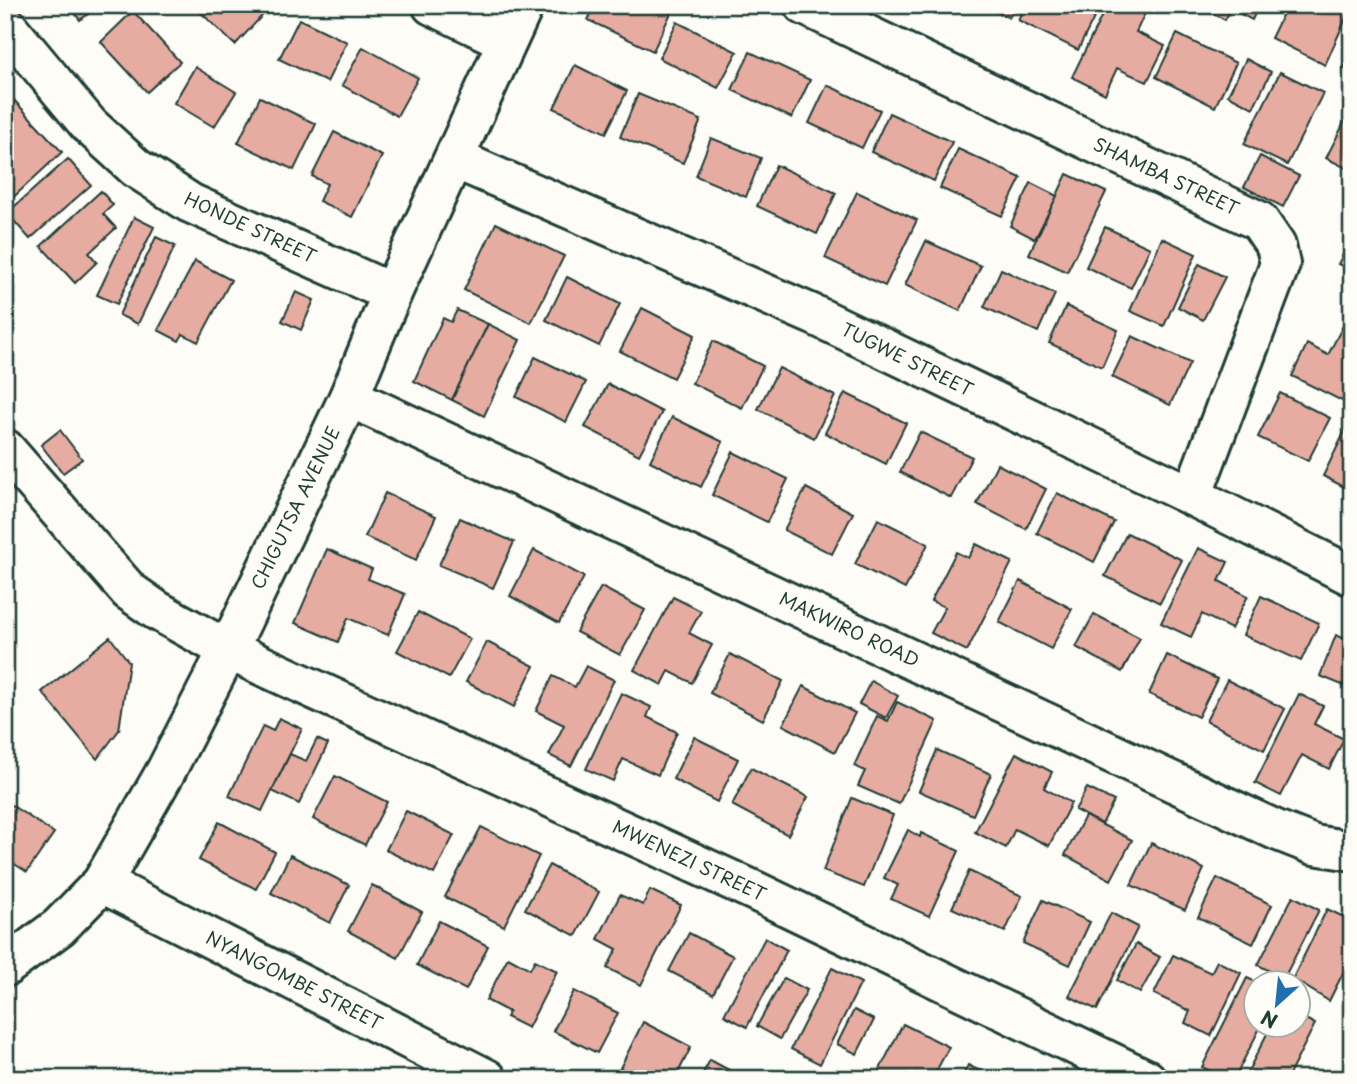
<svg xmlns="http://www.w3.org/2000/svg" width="1357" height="1084" font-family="'Playpen Sans',sans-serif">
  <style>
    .building { fill: #e6aca2; stroke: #1f3d34; stroke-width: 2 }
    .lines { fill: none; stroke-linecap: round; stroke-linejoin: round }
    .street-casing { stroke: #1f3d34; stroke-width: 44 }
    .street { stroke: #fdfcf7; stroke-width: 38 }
    .labels { text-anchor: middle; stroke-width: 7; stroke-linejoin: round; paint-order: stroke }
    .street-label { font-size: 18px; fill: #1f3d34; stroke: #fdfcf7 }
  </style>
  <rect width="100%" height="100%" fill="#fdfcf7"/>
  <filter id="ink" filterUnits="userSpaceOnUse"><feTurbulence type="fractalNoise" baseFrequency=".0143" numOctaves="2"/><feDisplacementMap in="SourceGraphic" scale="14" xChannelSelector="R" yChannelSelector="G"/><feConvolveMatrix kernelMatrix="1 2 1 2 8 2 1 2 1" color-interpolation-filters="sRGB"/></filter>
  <g filter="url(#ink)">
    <g class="building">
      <path d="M69 5H100L80 20Z"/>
      <path d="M193 5H272L235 45Z"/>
      <path d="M595 5H655L671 13 653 51 588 20Z"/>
      <path d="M983 5H1016L1009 18Z"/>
      <path d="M1025 5H1084L1097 12 1078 50 1018 20Z"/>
      <path d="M1107 5H1130L1145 13 1136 32 1165 46 1147 82 1117 68 1105 94 1072 77Z"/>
      <path d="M1197 5H1259L1252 20 1231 9 1225 20Z"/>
      <path d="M1287 5H1352L1325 65 1271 38Z"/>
      <path d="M133 11 180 62 147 92 101 42Z"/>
      <path d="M299 19 347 42 327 82 279 59Z"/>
      <path d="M677 22 737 52 718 88 659 58Z"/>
      <path d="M1177 34 1236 63 1215 107 1156 77Z"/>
      <path d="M363 47 418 78 397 116 342 85Z"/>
      <path d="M1352 51V72L1343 68Z"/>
      <path d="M750 52 810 80 792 118 732 90Z"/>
      <path d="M1246 59 1271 72 1253 108 1228 95Z"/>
      <path d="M575 65 627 91 606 133 554 108Z"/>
      <path d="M195 67 236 92 214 127 174 103Z"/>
      <path d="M1280 72 1323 93 1287 165 1244 144Z"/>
      <path d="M827 85 880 110 862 148 809 123Z"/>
      <path d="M638 94 701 120 683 163 620 137Z"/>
      <path d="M260 97 316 124 294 170 238 143Z"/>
      <path d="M12 98 62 152 5 205V105Z"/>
      <path d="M889 113 952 142 934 181 871 152Z"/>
      <path d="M1348 115 1352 117V171L1326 158Z"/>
      <path d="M334 132 382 156 352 217 319 201 327 184 312 176Z"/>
      <path d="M711 138 761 158 746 197 696 176Z"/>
      <path d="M958 149 1021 178 1002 216 940 188Z"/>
      <path d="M1260 156 1299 176 1283 207 1244 187Z"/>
      <path d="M68 159 91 185 30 239 7 213Z"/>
      <path d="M776 165 836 193 817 234 757 206Z"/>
      <path d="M1067 174 1106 192 1067 272 1029 254Z"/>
      <path d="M1031 183 1057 196 1035 239 1010 226Z"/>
      <path d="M101 191 113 205 103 214 116 228 89 253 97 262 75 283 41 246Z"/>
      <path d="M857 192 917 220 885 286 825 258Z"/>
      <path d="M134 217 154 227 117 304 97 295Z"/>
      <path d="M496 223 564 256 531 323 464 290Z"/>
      <path d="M1105 227 1150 248 1131 288 1086 267Z"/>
      <path d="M156 237 175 246 138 324 119 315Z"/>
      <path d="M1352 237V271L1338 264Z"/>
      <path d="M1162 238 1196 254 1164 326 1130 311Z"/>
      <path d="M926 241 981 266 960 311 905 285Z"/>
      <path d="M195 261 231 280 198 342 183 334 179 341 158 330Z"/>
      <path d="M1199 264 1225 277 1203 320 1178 307Z"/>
      <path d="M1001 269 1055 294 1038 332 984 307Z"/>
      <path d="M567 277 620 304 599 346 546 320Z"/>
      <path d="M296 292 314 300 301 330 282 321Z"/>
      <path d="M1066 306 1118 330 1102 367 1049 343Z"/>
      <path d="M642 308 695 335 673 378 620 351Z"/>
      <path d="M457 310 488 324 452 400 414 381 443 318 451 322Z"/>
      <path d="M1349 314 1352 315V406L1292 376 1307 344 1328 355Z"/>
      <path d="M488 324 520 340 484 416 452 400Z"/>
      <path d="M1132 336 1190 363 1170 405 1112 377Z"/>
      <path d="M713 341 763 366 742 408 692 383Z"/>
      <path d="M535 357 586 382 566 422 516 397Z"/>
      <path d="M779 368 835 396 814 438 758 409Z"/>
      <path d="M608 384 662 412 639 455 585 427Z"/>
      <path d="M845 393 906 423 886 464 825 433Z"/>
      <path d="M1280 393 1330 418 1308 461 1258 437Z"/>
      <path d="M672 417 723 442 701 487 650 461Z"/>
      <path d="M1346 429 1352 431V491L1323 476Z"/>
      <path d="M60 430 82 459 63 473 41 445Z"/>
      <path d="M920 432 972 457 951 498 900 472Z"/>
      <path d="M733 452 788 479 767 522 712 495Z"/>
      <path d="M997 464 1046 489 1026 529 977 504Z"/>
      <path d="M806 488 853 513 832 554 784 530Z"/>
      <path d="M385 493 436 516 416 560 365 537Z"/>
      <path d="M1057 493 1114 522 1094 562 1037 533Z"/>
      <path d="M460 518 514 542 493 588 439 565Z"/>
      <path d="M878 519 928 544 905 589 855 564Z"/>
      <path d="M1127 533 1182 560 1160 603 1105 576Z"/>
      <path d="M976 544 1012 562 967 651 931 633 945 607 931 601 956 552 968 558Z"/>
      <path d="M1198 548 1228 562 1219 581 1248 596 1231 629 1202 614 1191 637 1161 623Z"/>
      <path d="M327 549 372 569 368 579 405 594 388 635 348 618 338 642 295 623Z"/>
      <path d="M534 550 584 577 559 623 510 596Z"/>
      <path d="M1020 581 1072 609 1051 649 999 622Z"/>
      <path d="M601 587 645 610 620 655 576 632Z"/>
      <path d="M1261 596 1319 623 1301 661 1243 635Z"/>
      <path d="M673 597 701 611 689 633 712 645 692 683 669 671 662 685 634 670Z"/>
      <path d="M418 612 470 639 449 678 397 651Z"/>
      <path d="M1094 614 1140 638 1122 672 1076 647Z"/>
      <path d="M1336 635 1352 642V689L1320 676Z"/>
      <path d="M110 637 129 662 119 730 97 759 42 692Z"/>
      <path d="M487 642 534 666 514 707 466 682Z"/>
      <path d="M730 654 783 681 763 720 710 693Z"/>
      <path d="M1167 655 1217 679 1198 717 1149 694Z"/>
      <path d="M586 666 614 680 571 766 549 755 564 725 536 711 553 676 575 687Z"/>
      <path d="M1227 680 1285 709 1264 750 1206 721Z"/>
      <path d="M871 681 898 696 886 718 859 704Z"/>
      <path d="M803 686 855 713 835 752 783 725Z"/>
      <path d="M621 693 651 707 647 717 677 732 658 775 623 759 613 781 586 769Z"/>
      <path d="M1299 694 1323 706 1314 724 1344 739 1329 769 1302 755 1281 796 1255 783Z"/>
      <path d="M897 702 937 721 899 804 858 786 865 771 854 766 877 716 888 721Z"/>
      <path d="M279 718 302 729 262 811 229 796 263 726 273 731Z"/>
      <path d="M694 737 738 759 717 802 673 779Z"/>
      <path d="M317 739 328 744 299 804 272 791 290 754 306 761Z"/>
      <path d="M937 750 991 774 973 815 919 791Z"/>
      <path d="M1016 753 1052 772 1044 788 1071 803 1049 846 1015 829 1006 848 975 832Z"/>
      <path d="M751 768 808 797 788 835 732 805Z"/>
      <path d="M335 776 387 802 365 845 313 819Z"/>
      <path d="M1087 788 1114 801 1102 824 1075 810Z"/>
      <path d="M852 798 893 815 864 887 823 871Z"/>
      <path d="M5 801 54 833 27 872 5 858Z"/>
      <path d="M406 811 454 835 434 874 386 850Z"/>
      <path d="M1085 816 1132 840 1111 880 1065 855Z"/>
      <path d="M219 822 275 852 256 889 199 860Z"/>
      <path d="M481 827 539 856 504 926 445 897Z"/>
      <path d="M908 830 920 837 921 833 959 851 929 916 891 899 898 885 884 878Z"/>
      <path d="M1151 843 1204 869 1185 910 1131 885Z"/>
      <path d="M290 855 349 885 330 923 271 893Z"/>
      <path d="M549 865 599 892 576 936 525 909Z"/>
      <path d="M969 871 1022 896 1005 932 952 908Z"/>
      <path d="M1217 878 1272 905 1253 944 1198 917Z"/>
      <path d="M372 885 422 912 398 958 348 931Z"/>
      <path d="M650 890 681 905 641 985 607 968 617 949 598 939 620 895 643 905Z"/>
      <path d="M1293 896 1319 910 1284 978 1258 965Z"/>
      <path d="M1043 900 1090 922 1070 965 1023 943Z"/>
      <path d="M1327 909 1352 921V955L1329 1001 1298 982H1291Z"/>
      <path d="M1111 913 1138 927 1097 1010 1069 996Z"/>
      <path d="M439 921 488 946 466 990 417 965Z"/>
      <path d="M689 933 733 956 713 994 669 971Z"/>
      <path d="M765 938 787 950 747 1027 724 1015Z"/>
      <path d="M1136 944 1160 957 1140 993 1117 980Z"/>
      <path d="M1173 955 1211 973 1217 961 1241 973 1211 1036 1185 1023 1190 1011 1154 994Z"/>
      <path d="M508 957 530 969 535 960 557 971 528 1028 506 1017 509 1012 486 1000Z"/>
      <path d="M832 968 861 983 820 1064 791 1049Z"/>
      <path d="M784 978 807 990 780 1039 757 1026Z"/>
      <path d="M1247 978 1256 982V1024H1262L1234 1079H1226L1202 1067Z"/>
      <path d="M574 991 618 1013 597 1053 553 1031Z"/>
      <path d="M854 1010 874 1020 857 1054 837 1044Z"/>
      <path d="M1298 1015 1315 1024 1287 1079H1244L1272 1024H1298Z"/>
      <path d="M643 1022 691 1047 675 1079H642L620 1068Z"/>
      <path d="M903 1024 949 1047 932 1079H875Z"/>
      <path d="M710 1060 746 1079H700Z"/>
      <path d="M968 1065 995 1079H961Z"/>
    </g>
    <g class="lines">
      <defs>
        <g id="street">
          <path d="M432 5 507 41"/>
          <path d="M804 5 1259 221 1276 246 1280 264 1192 496"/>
          <path d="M5 24 89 125 136 168 190 203 392 293"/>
          <path d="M455 159 814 315 1192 496 1352 576"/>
          <path d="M349 397 1276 830 1314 845 1346 850 1352 846"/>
          <path d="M5 449 129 591 156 610 228 650 755 891 1146 1079"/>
          <path d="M102 883 487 1079"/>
          <path d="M5 967 59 927 102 883 166 771 228 650 349 397 392 293 524 5"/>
        </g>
      </defs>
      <use href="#street" class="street-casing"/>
      <use href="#street" class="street"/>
    </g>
  </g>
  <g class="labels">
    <g class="street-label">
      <text transform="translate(1166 177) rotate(25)" y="6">SHAMBA STREET</text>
      <text transform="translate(250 228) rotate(25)" y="6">HONDE STREET</text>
      <text transform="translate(907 360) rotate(26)" y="6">TUGWE STREET</text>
      <text transform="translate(296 508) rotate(-64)" y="6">CHIGUTSA AVENUE</text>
      <text transform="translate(849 630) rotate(25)" y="6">MAKWIRO ROAD</text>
      <text transform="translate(689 861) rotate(25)" y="6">MWENEZI STREET</text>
      <text transform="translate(294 981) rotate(27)" y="6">NYANGOMBE STREET</text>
    </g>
  </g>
  <rect width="1357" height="1084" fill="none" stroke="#fdfcf7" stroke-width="28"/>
  <rect x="14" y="14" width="1329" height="1056" fill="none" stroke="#1f3d34" stroke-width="2.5" filter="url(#ink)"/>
  <g transform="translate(1277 1004) rotate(207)"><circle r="33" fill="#fdfcf7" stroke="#a4b0a9" stroke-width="2"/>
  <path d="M0-5L12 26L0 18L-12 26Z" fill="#1f6fb2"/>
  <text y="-10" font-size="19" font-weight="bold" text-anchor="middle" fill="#1f3d34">N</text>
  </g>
</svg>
